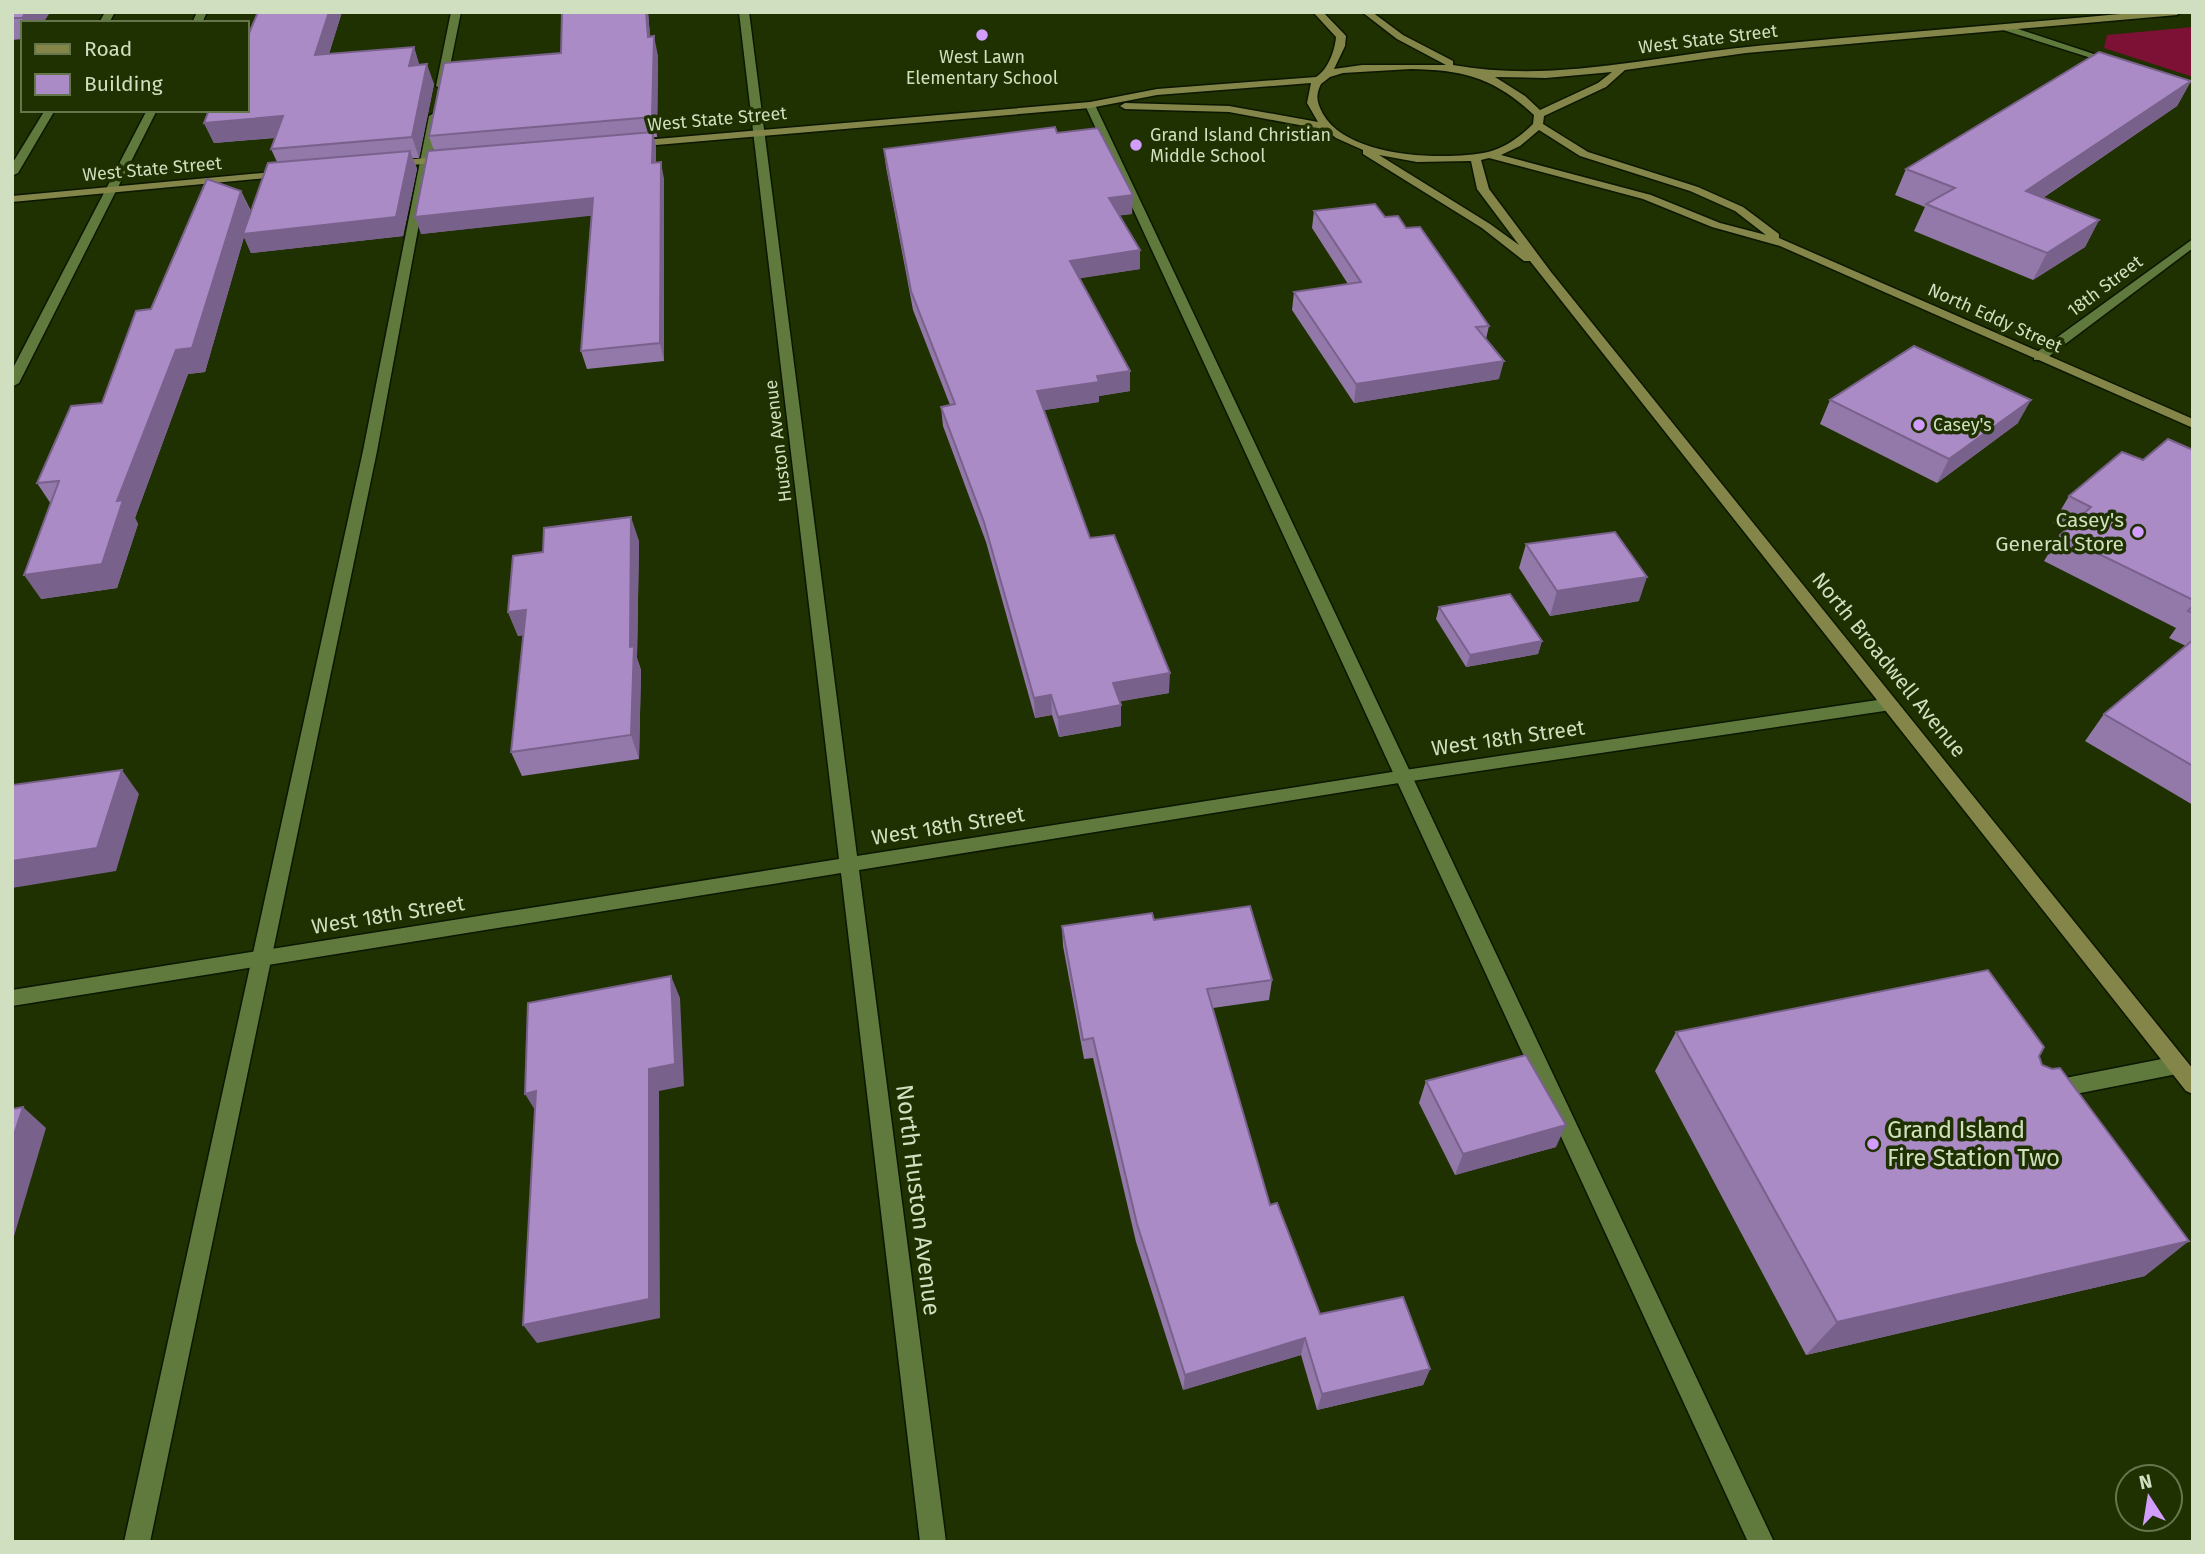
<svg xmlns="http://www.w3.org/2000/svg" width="2205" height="1554" font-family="'Fira Sans',sans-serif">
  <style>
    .green { fill: #7d1135 }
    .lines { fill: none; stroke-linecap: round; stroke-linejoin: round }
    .lane-casing { stroke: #0b1700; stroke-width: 3 }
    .street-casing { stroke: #0b1700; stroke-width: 3 }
    .secondary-casing { stroke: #0b1700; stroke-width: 3 }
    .lane { fill: #607a3e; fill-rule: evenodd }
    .street { fill: #607a3e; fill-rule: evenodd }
    .secondary { fill: #848548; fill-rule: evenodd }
    .wall { fill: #9378aa }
    .shaded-wall { fill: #78618b }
    .building { fill: #ab8bc6; stroke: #78618b; stroke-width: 2 }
    .poi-dot { fill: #d29dfd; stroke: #1f3001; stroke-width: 2.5 }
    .labels { text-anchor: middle; stroke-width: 7; stroke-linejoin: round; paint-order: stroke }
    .far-street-label { font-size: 18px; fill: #cfdfbf; stroke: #1f3001 }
    .far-poi-label { font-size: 18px; fill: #cfdfbf; stroke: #1f3001; text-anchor: start }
    .poi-label { font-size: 21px; fill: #cfdfbf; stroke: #1f3001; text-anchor: end }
    .street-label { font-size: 21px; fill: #cfdfbf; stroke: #1f3001 }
    .near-poi-label { font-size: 24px; fill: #cfdfbf; stroke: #1f3001; text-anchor: start }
    .near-street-label { font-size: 24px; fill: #cfdfbf; stroke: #1f3001 }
  </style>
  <rect width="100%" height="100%" fill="#1f3001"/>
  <path class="green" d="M2193 27V77L2104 48 2107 35Z"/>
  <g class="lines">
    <defs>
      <g id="lane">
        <path d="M451 12H461L446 86 441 89 436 86Z"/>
        <path d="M1090 102 1095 105 1774 1542H1748L1085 105Z"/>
        <path d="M434 113 439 116 377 451 150 1542H124L363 451 429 116Z"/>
        <path d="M2177 1056 2184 1059 2187 1065 2184 1071 2177 1074 2050 1099 2043 1097 2040 1090 2043 1083 2050 1081Z"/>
      </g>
      <g id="street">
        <path d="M105 12H115L109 23H99Z"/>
        <path d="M197 12H207L202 23H192Z"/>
        <path d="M739 12H749L857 856 1405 770 1891 698 1899 704 1891 710 1405 782 859 870 946 1542H920L841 873 12 1006V990L839 859Z"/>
        <path d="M2000 25H2006L2118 62 2110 64 2000 29Z"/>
        <path d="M45 110H55L18 173 12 176V164Z"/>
        <path d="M147 110H157L19 383 12 387V370Z"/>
        <path d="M2193 239V248L2044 360H2034V354Z"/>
      </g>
      <g id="secondary">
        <path d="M1313 12H1323L1346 36 1345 46 1334 69 1362 65H1446L1397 39 1362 12H1372L1403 35 1453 61V65C1551 83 1649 57 1747 47 1879 34 2011 24 2142 12H2181L2177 15 1746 53 1625 70 1606 87 1544 116 1543 124 1588 152 1698 187 1743 207 1779 234V238L2193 419V428L1780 246 1712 227 1643 199 1489 158 1481 160 1489 189 1551 272 2193 1069V1094L2186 1091 1530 261H1524L1482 228 1363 154V150L1336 138 1326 130 1229 112 1125 109 1120 106 1125 103 1229 106 1318 122 1307 103 1311 83 1157 95 1090 108 633 147 628 144 633 141 1090 102 1157 89 1316 77C1328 70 1335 50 1336 37ZM1411 69C1465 70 1494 78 1534 115L1533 124C1520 137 1505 148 1488 152 1445 161 1348 158 1323 114 1317 103 1315 96 1321 84L1330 77 1343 73ZM1612 72 1598 83 1540 110 1525 96 1495 77 1546 78ZM1539 130 1580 156 1690 191 1735 211 1766 235 1720 223 1651 195 1501 155 1520 146ZM1379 155 1417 162 1471 161 1477 189 1519 245 1490 224Z"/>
        <path d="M448 156 452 157V161L392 167 387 164 392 161Z"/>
        <path d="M284 171 290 174 288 176 12 202V196Z"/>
      </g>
    </defs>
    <use href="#lane" class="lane-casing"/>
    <use href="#street" class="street-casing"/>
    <use href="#secondary" class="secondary-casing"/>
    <use href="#lane" class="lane"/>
    <use href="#street" class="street"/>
    <use href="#secondary" class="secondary"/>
  </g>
  <g class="wall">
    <path d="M12 12H50L43 23H23V39L12 40Z"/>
    <path d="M258 12H342L329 54 414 47 419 65 434 84 419 158H413L417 169 403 236 251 253 244 237 205 372 188 374 135 518 138 524 117 588 41 599 51 504 37 483 102 403 151 309 241 191 251 211 277 162 271 149 275 138 214 143 204 123 247 110Z"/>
    <path d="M562 12H648L650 37 658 56 657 137H654L656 148V162L664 179V361L587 369 581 351 592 215 421 234 434 151 429 136 561 53Z"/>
    <path d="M2191 81 2177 106 2043 198 2099 220 2085 247 2033 280 1914 231 1925 207 1895 195 1906 169Z"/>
    <path d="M1057 133 1132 214 1119 215 1140 250V269L1079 278 1130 391 1099 396V402L1044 410 1090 538 1169 693 1120 701 1121 705V726L1059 737 1052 715 1035 718 986 542 943 426 941 407 950 405 913 310 886 167 884 149Z"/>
    <path d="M1314 211 1385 217 1406 228 1489 326 1486 339 1499 379 1354 403 1292 310 1294 292 1348 284 1312 228Z"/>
    <path d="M1830 400 2018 423 1937 483 1820 424Z"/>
    <path d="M2193 450V805L2085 741 2104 714 2186 646 2169 638 2176 628 2044 561 2060 535 2066 529 2053 523 2069 496 2143 460Z"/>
    <path d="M639 541 637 658 641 670 639 759 522 776 511 752 523 635 518 636 508 612Z"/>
    <path d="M1526 544 1639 601 1550 616 1519 568Z"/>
    <path d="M1439 607 1542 641 1538 654 1466 667 1436 619Z"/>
    <path d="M1154 920 1272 980 1269 1000 1213 1008 1270 1205 1320 1314 1430 1369 1423 1385 1317 1410 1301 1355 1183 1390 1136 1242 1093 1058 1084 1059 1063 946 1062 926Z"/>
    <path d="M1676 1032 2039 1056 2042 1065 2145 1276 1806 1355 1655 1071Z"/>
    <path d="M1426 1081 1556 1147 1455 1175 1419 1103Z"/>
  </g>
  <g class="shaded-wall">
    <path d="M26 12H50L43 23H24L22 18Z"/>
    <path d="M329 12H342L322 75 315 55Z"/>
    <path d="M646 12H648L652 56 648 37Z"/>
    <path d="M654 36 658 56 657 137 652 117Z"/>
    <path d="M414 47 420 67 409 66Z"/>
    <path d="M427 64 434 84 419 158 412 137Z"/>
    <path d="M2191 81 2177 106 2013 218 2026 191Z"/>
    <path d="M283 116 292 136 214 143 204 123Z"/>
    <path d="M653 132 656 148V180L652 163Z"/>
    <path d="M410 151 417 169 403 236 251 253 244 237 205 372 188 374 135 518 138 524 117 588 41 599 24 575 117 501 176 350 241 191 251 213Z"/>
    <path d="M661 162 664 179V361L660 343Z"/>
    <path d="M1133 195 1132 214 1109 217V198Z"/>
    <path d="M593 198 598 215 421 234 415 217Z"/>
    <path d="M2099 220 2085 247 2033 280 2047 253Z"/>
    <path d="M1140 250V269L1070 280V261Z"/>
    <path d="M1504 361 1499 379 1354 403 1356 384Z"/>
    <path d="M1130 371V391L1099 396V402L1038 411 1037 391 1097 376Z"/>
    <path d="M2031 400 2018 423 1937 483 1949 459Z"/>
    <path d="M631 517 639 541 637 658 641 670 639 759 631 735 630 647Z"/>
    <path d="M1647 577 1639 601 1550 616 1557 591Z"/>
    <path d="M526 610 535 634 518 636 508 612Z"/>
    <path d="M1542 641 1538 654 1466 667 1470 655Z"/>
    <path d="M1170 673 1169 693 1112 703 1113 683Z"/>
    <path d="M1051 695 1052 715 1035 718 1034 698Z"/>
    <path d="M1121 705V726L1059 737 1058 717Z"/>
    <path d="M122 770 139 794 116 871 12 888V861Z"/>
    <path d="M671 976 680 998 684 1086 659 1091 660 1318 537 1343 523 1325Z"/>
    <path d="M536 1091 538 1115 525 1094Z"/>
    <path d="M23 1107 46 1128 12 1243V1141Z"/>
    <path d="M1566 1125 1556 1147 1455 1175 1463 1154Z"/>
    <path d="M2189 1241 2145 1276 1806 1355 1837 1322Z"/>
    <path d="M1305 1338 1301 1355 1183 1390 1185 1375Z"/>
    <path d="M1430 1369 1423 1385 1317 1410 1322 1394Z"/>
  </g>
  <g class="building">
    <path d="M12 12H26L22 18H12Z"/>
    <path d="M258 12H329L315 55 414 47 409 66 427 64 412 137 271 149 283 116 204 123 209 110H247V38Z"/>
    <path d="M562 12H646L648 37 654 36 652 117 429 136 444 63 561 53Z"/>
    <path d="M2099 52 2191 81 2026 191 2099 220 2047 253 1926 204 1955 188 1906 169Z"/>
    <path d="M1055 127 1057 133 1098 128 1133 195 1109 198 1140 250 1070 261 1130 371 1097 376 1099 382 1037 391 1090 538 1114 535 1170 673 1113 683 1121 705 1058 717 1051 695 1034 698 984 522 941 407 955 404 911 291 884 149Z"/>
    <path d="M653 132 652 163 661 162 660 343 581 351 593 198 415 217 428 151Z"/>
    <path d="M410 151 396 217 243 234 268 163Z"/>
    <path d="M207 179 241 191 192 348 176 350 117 501 123 500 102 564 24 575 59 481 37 483 71 406 102 403 136 311 151 309Z"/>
    <path d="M1375 204 1385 217 1398 216 1406 228 1420 227 1489 326 1476 327 1504 361 1356 384 1294 292 1361 282 1314 211Z"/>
    <path d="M1914 346 2031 400 1949 459 1830 400Z"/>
    <path d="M2168 439 2193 450V600L2060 535 2091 507 2069 496 2122 452 2143 460Z"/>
    <path d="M631 517 630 647 634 646 631 735 511 752 526 610 508 612 513 556 543 552 544 528Z"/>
    <path d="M1615 532 1647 577 1557 591 1526 544Z"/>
    <path d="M1510 594 1542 641 1470 655 1439 607Z"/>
    <path d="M2193 606V613L2188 611Z"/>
    <path d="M2193 640V766L2104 714Z"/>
    <path d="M122 770 97 848 12 861V785Z"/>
    <path d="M1250 906 1272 980 1207 989 1270 1205 1277 1203 1320 1314 1403 1297 1430 1369 1322 1394 1305 1338 1185 1375 1137 1224 1093 1038 1083 1040 1062 926 1152 913 1154 920Z"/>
    <path d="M1988 970 2044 1047 2039 1056 2042 1065 2052 1069 2060 1068 2189 1241 1837 1322 1676 1032Z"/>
    <path d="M671 976 675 1064 649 1069V1299L523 1325 536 1091 525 1094 528 1003Z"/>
    <path d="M1526 1055 1566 1125 1463 1154 1426 1081Z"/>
    <path d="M23 1107 12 1141V1109Z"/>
  </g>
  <g class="poi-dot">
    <circle cx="982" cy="35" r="7"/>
    <circle cx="1136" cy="145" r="7"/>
    <circle cx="1919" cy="425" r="7"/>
    <circle cx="2138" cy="532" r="7"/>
    <circle cx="1873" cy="1144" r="7"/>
  </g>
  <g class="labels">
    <g class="far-street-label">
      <text transform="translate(1708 39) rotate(-7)" y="6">West State Street</text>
      <text transform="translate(717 119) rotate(-5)" y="6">West State Street</text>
      <text transform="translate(152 169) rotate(-5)" y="6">West State Street</text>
      <text transform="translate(2105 286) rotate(-37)" y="6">18th Street</text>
      <text transform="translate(1995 318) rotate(24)" y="6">North Eddy Street</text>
      <text transform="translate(778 441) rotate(-97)" y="6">Huston Avenue</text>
    </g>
    <g class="far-poi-label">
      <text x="982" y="63" text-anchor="middle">West Lawn<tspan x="982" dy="21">Elementary School</tspan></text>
      <text x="1150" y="141">Grand Island Christian<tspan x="1150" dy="21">Middle School</tspan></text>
      <text x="1933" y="431">Casey's</text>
    </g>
    <g class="poi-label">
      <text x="2124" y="527">Casey's<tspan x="2124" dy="24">General Store</tspan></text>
    </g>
    <g class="street-label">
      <text transform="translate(1889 665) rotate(51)" y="7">North Broadwell Avenue</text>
      <text transform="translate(1508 738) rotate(-8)" y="7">West 18th Street</text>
      <text transform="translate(948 826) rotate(-9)" y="7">West 18th Street</text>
      <text transform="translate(388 915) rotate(-9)" y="7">West 18th Street</text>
    </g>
    <g class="near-poi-label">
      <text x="1887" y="1138">Grand Island<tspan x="1887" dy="28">Fire Station Two</tspan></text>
    </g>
    <g class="near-street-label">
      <text transform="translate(918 1200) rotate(83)" y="8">North Huston Avenue</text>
    </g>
  </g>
  <rect width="2205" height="1554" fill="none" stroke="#cfdfbf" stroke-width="28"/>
  <rect x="21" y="21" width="228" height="91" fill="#1f3001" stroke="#65764d" stroke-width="2"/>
  <rect x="35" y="44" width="35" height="10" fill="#848548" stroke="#65764d" stroke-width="2"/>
  <text x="84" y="56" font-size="21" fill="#cfdfbf">Road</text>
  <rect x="35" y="74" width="35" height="21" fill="#ab8bc6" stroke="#65764d" stroke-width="2"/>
  <text x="84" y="91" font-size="21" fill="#cfdfbf">Building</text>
  <g transform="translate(2149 1498) rotate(348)"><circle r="33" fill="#1f3001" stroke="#65764d" stroke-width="2"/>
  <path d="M0-5L12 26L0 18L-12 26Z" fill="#d29dfd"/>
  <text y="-10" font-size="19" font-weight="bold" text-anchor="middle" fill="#cfdfbf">N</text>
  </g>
</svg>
